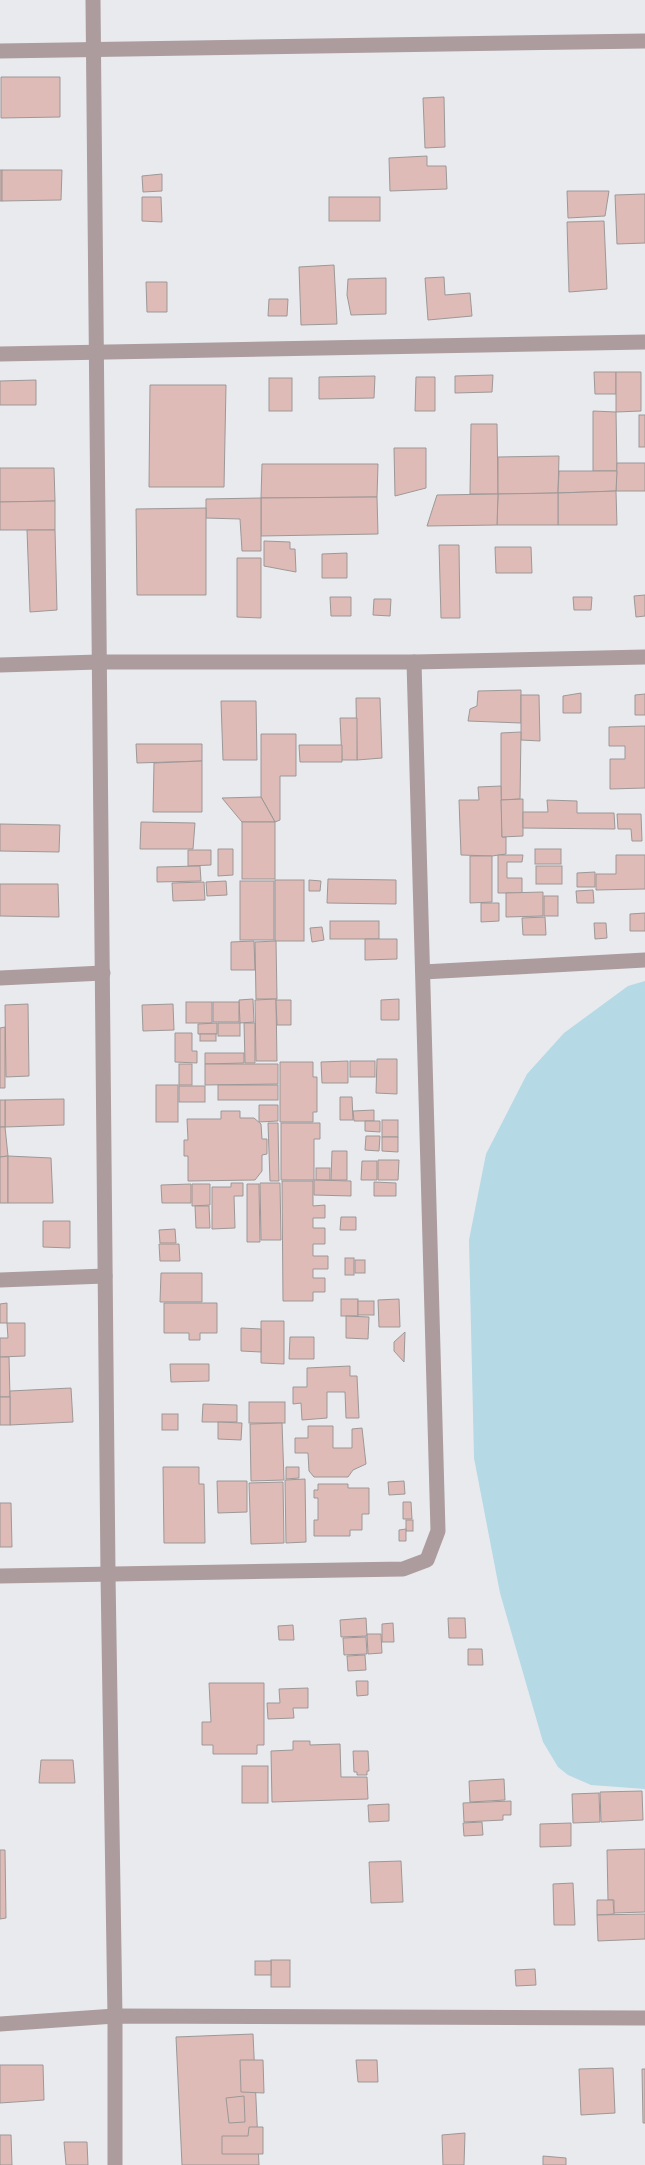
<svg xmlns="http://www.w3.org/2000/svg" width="645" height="2165" font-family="Manrope,sans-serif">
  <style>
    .water { fill: #b5d9e5 }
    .building { fill: #debbb6; stroke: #9d9898 }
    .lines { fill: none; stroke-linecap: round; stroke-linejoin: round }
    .street { stroke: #ac9c9d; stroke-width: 15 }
  </style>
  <rect width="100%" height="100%" fill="#e9eaee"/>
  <path class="water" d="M645 981V1789L591 1785 568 1775 558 1767 543 1742 500 1593 474 1458 469 1240 486 1154 527 1074 564 1033 628 986Z"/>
  <g class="building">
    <path d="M1 77H60V117L1 118Z"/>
    <path d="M444 97 445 147 425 148 423 98Z"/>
    <path d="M427 156V166H446L447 189 390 191 389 158Z"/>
    <rect x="0" y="170" width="2" height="31"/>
    <path d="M2 170H62L61 200 2 201Z"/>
    <path d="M162 174V191L143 192 142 176Z"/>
    <path d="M567 191H609L605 216 568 218Z"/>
    <path d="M645 194V243L617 244 615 195Z"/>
    <path d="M142 197H161L162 222 142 221Z"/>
    <rect x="329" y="197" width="51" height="24"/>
    <path d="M604 221 607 289 569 292 567 222Z"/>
    <path d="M334 265 337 324 301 325 299 267Z"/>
    <path d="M444 277 445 295 470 293 472 316 428 320 425 278Z"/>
    <path d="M386 278V314L351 315 347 295 348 279Z"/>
    <path d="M146 282H167V312H147Z"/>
    <path d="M269 299H288L287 316H268Z"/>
    <path d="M594 372H616V394H595Z"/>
    <path d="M616 372H641V411L616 412Z"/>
    <path d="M493 375 492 392 455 393V376Z"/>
    <path d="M375 376 374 398 319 399V377Z"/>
    <path d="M416 377H435V411H415Z"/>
    <rect x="269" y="378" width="23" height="33"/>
    <path d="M36 380V405H0V381Z"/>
    <path d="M150 385H226L224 487H149Z"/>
    <path d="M593 411 616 412 617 471H593Z"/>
    <rect x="639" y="415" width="6" height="32"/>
    <path d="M471 424H497L498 494H470Z"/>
    <path d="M394 448H426V488L395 496Z"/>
    <path d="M559 456 558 493 498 494V457Z"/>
    <path d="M617 463H645V491H616Z"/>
    <path d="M262 464H378L377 497 261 498Z"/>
    <path d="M0 468H54L55 501 0 502Z"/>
    <path d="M559 471H617L616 491 558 493Z"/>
    <path d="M616 491 617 525H558V493Z"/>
    <path d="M558 493V525H497L498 494Z"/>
    <path d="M498 494 497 525 427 526 437 495Z"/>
    <path d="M377 497 378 534 261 536V498Z"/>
    <path d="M261 498V551H242L240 519 206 518V499Z"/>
    <path d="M55 501V530H0V502Z"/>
    <path d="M206 508V595H137L136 509Z"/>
    <path d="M27 530H55L57 610 30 612Z"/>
    <path d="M264 541 290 542V549H295L296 572 264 566Z"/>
    <path d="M439 545H459L460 618H441Z"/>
    <path d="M495 547H531L532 573H496Z"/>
    <path d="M347 553V578H322V554Z"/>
    <path d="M237 558H261V618L237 617Z"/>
    <path d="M645 595V616L636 617 634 596Z"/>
    <path d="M330 597H351V616H331Z"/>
    <path d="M573 597H592L591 610H574Z"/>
    <path d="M374 599H391L390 616 373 615Z"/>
    <path d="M521 690V723L468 721 470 709 477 706 478 691Z"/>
    <path d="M581 693V713H563V696Z"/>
    <path d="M645 694V715H635V695Z"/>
    <path d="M521 695H539L540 741 521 740Z"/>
    <path d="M356 698H380L382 758 357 760Z"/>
    <path d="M221 701H256L257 760H223Z"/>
    <path d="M340 718H357V760H342Z"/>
    <path d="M645 726V788L610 789V759H625V746H609V727Z"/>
    <path d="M521 732 520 799 501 800V733Z"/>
    <path d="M261 734H296V776H280V820L275 822 261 797Z"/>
    <path d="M136 744H202V761L137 763Z"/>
    <path d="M299 745H342V762H300Z"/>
    <path d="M202 761V812H153L154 763Z"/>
    <path d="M501 786 502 837H506V854L492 856 461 855 459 800H479L478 787Z"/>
    <path d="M261 797 275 822H242L222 798Z"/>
    <path d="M523 799V836L502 837 501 800Z"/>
    <path d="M547 800 577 801V813H614L615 829 523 828V812H548Z"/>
    <path d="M617 814H641L642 841H632L631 829H618Z"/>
    <path d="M141 822 195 823 193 849H140Z"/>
    <rect x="242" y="822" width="33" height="57"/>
    <path d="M0 824 60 825 59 852 0 851Z"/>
    <path d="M218 849H233V875L218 876Z"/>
    <rect x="535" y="849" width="26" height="15"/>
    <path d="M188 850H211V865L188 866Z"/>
    <path d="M498 855H523L522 862H507V878H522V893H498Z"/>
    <path d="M616 855H645V889L596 890V874H616Z"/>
    <path d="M470 856H492V902L470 903Z"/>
    <path d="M200 866 201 881 157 882V867Z"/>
    <rect x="536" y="866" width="26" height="18"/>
    <path d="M595 872V887H577V873Z"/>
    <path d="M328 879 396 880V904L327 903Z"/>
    <rect x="275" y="880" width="29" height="61"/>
    <path d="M309 880 321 881 320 891H309Z"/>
    <path d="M226 881 227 895 207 896 206 882Z"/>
    <rect x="240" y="881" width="34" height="59"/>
    <path d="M204 882 205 900 173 901 172 883Z"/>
    <path d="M0 884H58L59 917 0 916Z"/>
    <path d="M593 890 594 903H577L576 891Z"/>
    <path d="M543 892V916L506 917V893Z"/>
    <rect x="544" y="896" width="14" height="20"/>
    <path d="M481 903H499V921L481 922Z"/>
    <path d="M645 913V931H630V914Z"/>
    <path d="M545 917 546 935H523L522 918Z"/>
    <rect x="330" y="921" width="49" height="18"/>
    <path d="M594 923H606L607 938 595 939Z"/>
    <path d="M322 927 324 940 312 942 310 928Z"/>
    <path d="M365 939H397V959L365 960Z"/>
    <path d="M254 941 255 970H231V942Z"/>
    <path d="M276 941 277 999H256L255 942Z"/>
    <path d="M253 999 254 1022 240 1023 239 1000Z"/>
    <path d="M276 999 277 1061H256L255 1000Z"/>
    <path d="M399 999V1020H381V1000Z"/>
    <path d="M276 1000H291V1025H277Z"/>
    <rect x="186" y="1002" width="26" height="21"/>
    <rect x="213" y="1002" width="26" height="20"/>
    <path d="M28 1004 29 1076 6 1077 5 1005Z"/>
    <path d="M173 1004 174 1030 143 1031 142 1005Z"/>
    <path d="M217 1023V1034H198V1024Z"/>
    <rect x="218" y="1023" width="22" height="13"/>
    <path d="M244 1023H255V1063H245Z"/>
    <path d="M5 1027V1088H0V1028Z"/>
    <path d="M175 1033H192V1051H197V1063L175 1062Z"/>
    <rect x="200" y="1034" width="16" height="7"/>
    <path d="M205 1053H244V1063L205 1064Z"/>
    <path d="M377 1059H397V1094L376 1093Z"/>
    <path d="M348 1061V1083H322L321 1062Z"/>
    <rect x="350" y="1061" width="25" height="16"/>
    <path d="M280 1062H313V1077H317V1112H313V1122H280Z"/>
    <rect x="179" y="1064" width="13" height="21"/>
    <path d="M205 1064H278V1084L205 1085Z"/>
    <rect x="156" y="1085" width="22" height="37"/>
    <rect x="218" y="1085" width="60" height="15"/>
    <rect x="179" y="1086" width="26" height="16"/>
    <path d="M340 1097H352L353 1120H340Z"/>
    <path d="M64 1099V1125L5 1127V1100Z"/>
    <rect x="0" y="1100" width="5" height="27"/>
    <path d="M259 1105H278V1121L259 1122Z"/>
    <path d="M374 1110V1121H354L353 1111Z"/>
    <path d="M221 1111H240V1118H254L261 1124 262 1139H267V1154L262 1155V1171L255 1180 188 1181V1156H184V1140H188L187 1119H221Z"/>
    <rect x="382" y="1120" width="16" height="17"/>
    <path d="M365 1121H380V1132L365 1131Z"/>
    <path d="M268 1123H278L279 1181H270Z"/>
    <path d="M281 1123H320V1139H314V1180H281Z"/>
    <path d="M0 1127H5L8 1156 0 1157Z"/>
    <path d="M366 1136H380L379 1151 365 1150Z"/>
    <path d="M382 1137H398V1152L382 1151Z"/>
    <path d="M332 1151H347V1180H331Z"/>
    <path d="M8 1156V1203H0V1157Z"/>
    <path d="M8 1156 51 1158 53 1203H8Z"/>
    <path d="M378 1160H399L398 1180H378Z"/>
    <path d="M362 1161H377V1180H361Z"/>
    <rect x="316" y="1168" width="14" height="12"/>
    <path d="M314 1180 351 1181V1196L314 1195Z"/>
    <path d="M282 1181H313V1206L325 1205V1218H313V1228H325V1244H313V1256H328V1269H313V1278H325V1292H313V1301H283Z"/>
    <path d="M374 1182 396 1183V1196H374Z"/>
    <path d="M231 1183H243V1196H234L235 1228 212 1229V1187H231Z"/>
    <path d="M260 1183H280L281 1240H261Z"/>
    <path d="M191 1184V1203H162L161 1185Z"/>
    <path d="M192 1184H210V1205L192 1206Z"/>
    <path d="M247 1184H259L260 1242H247Z"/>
    <path d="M195 1206H209L210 1228H196Z"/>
    <path d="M341 1217H356V1230H340Z"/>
    <path d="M43 1221H70V1248L43 1247Z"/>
    <path d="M175 1229 176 1243H160L159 1230Z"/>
    <path d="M159 1244H179L180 1261H160Z"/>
    <rect x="345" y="1258" width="9" height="17"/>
    <rect x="355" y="1260" width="10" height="13"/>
    <path d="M161 1273H202V1302H160Z"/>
    <rect x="341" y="1299" width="17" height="17"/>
    <path d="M399 1299 400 1327H379L378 1300Z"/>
    <rect x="358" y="1301" width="16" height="14"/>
    <path d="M7 1303V1323H0V1304Z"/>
    <path d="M164 1303H217V1333H200V1340H189V1333H164Z"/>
    <path d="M346 1316 369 1317 368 1339 346 1338Z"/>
    <path d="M261 1321H284V1364L261 1363Z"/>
    <path d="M7 1323H25V1356L0 1357V1338H8Z"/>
    <path d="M241 1328 261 1329V1352L241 1351Z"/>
    <path d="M405 1332 404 1362 394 1351V1342Z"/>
    <path d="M290 1337H314V1359H289Z"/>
    <path d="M0 1357H9L10 1397H0Z"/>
    <path d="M170 1364H209V1381L171 1382Z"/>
    <path d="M350 1366V1376H357L359 1418H346L345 1392H327V1418L302 1420 301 1403 293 1404V1387H307V1368Z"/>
    <path d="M71 1388 73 1422 10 1425V1391Z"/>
    <rect x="0" y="1397" width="10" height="28"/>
    <rect x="249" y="1402" width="36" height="21"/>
    <path d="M203 1404 237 1405V1422H202Z"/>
    <rect x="162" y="1414" width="16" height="16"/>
    <path d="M218 1422 242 1423 241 1440 218 1439Z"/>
    <path d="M282 1423 284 1480 251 1481 250 1424Z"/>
    <path d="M308 1426H333V1448H352V1429L362 1428 366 1464 353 1470 348 1477H314L309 1471 308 1453H295V1438H308Z"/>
    <path d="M163 1467H199V1484H204L205 1543H164Z"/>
    <path d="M286 1467H299V1478L286 1479Z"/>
    <path d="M305 1479 306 1542 286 1543 285 1480Z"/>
    <path d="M217 1481H247V1512L218 1513Z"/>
    <path d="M404 1481 405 1494 389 1495 388 1482Z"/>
    <path d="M283 1482 284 1543 251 1544 249 1483Z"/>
    <path d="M318 1484H348V1488H369V1514H362V1530H350V1536H314V1520H318V1498H314V1490H318Z"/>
    <path d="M403 1502H411L412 1519H403Z"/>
    <path d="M0 1503H11L12 1547H0Z"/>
    <rect x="406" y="1520" width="7" height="11"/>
    <path d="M406 1529V1541H399V1530Z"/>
    <path d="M366 1618 367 1636 341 1637 340 1620Z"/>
    <path d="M448 1618H465L466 1638H449Z"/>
    <path d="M393 1623 394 1642H382V1624Z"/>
    <path d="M293 1625 294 1640H279L278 1626Z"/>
    <path d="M367 1634H381L382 1653 368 1654Z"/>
    <path d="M366 1637 367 1654 344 1655 343 1638Z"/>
    <path d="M468 1649H482L483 1665H468Z"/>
    <path d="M365 1655 366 1670 348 1671 347 1656Z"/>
    <path d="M356 1681H368V1695L357 1696Z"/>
    <path d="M209 1683H264V1745H257V1754H213V1745H202V1722H211Z"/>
    <path d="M308 1688V1708H293L294 1718 268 1719 267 1703H280L279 1689Z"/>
    <path d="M293 1741H310V1745L340 1744 341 1777H367L368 1799 272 1802 271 1751 293 1750Z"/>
    <path d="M353 1751H368L369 1771H367V1775H357V1772H354Z"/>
    <path d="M41 1760H73L75 1783H39Z"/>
    <rect x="242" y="1766" width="26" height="37"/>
    <path d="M504 1779 505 1800 470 1802 469 1781Z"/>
    <path d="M642 1791 643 1820 601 1822 600 1792Z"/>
    <path d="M599 1793 600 1822 573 1823 572 1794Z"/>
    <path d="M511 1801V1815H503V1820L464 1822 463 1803Z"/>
    <path d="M389 1804V1821L369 1822 368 1805Z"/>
    <path d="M482 1822 483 1835 464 1836 463 1823Z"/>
    <path d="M571 1823V1846L540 1847V1824Z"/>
    <path d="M645 1849V1912L614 1913V1900H608L607 1850Z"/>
    <path d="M0 1850H5L6 1918 0 1919Z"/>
    <path d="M401 1861 403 1902 371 1903 369 1862Z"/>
    <path d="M573 1883 575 1925H554L553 1884Z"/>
    <path d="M597 1900H613L614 1914 597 1915Z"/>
    <path d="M645 1914V1939L598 1941 597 1915Z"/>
    <rect x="271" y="1960" width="19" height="27"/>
    <rect x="255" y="1961" width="16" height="14"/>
    <path d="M535 1969 536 1985 516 1986 515 1970Z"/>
    <path d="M253 2034 259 2165H182L176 2037Z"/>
    <path d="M240 2060H263L264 2093 241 2092Z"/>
    <path d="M356 2060H377L378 2082H358Z"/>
    <path d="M0 2065H43L44 2100 0 2103Z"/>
    <path d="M613 2068 615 2113 581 2115 579 2069Z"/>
    <path d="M642 2069H645V2123H643Z"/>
    <path d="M244 2096 245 2122 229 2123 226 2098Z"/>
    <path d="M249 2127H263V2154H222V2136H248Z"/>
    <path d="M465 2133 464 2165H443L442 2135Z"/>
    <path d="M0 2135H11L12 2165H0Z"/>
    <path d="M64 2142H87L88 2165H66Z"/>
    <path d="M543 2156 566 2158V2165H543Z"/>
  </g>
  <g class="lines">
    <g class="street">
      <path d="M93 0 108 1574 115 2016V2165"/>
      <path d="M0 51 645 41"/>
      <path d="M0 354 645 342"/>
      <path d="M0 665 98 662H414L645 657"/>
      <path d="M423 972 645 960"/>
      <path d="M0 978 103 973"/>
      <path d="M0 1280 105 1276"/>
      <path d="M0 1576 403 1569 427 1560 438 1531 414 662"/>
      <path d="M0 2024 115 2016 645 2018"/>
    </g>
  </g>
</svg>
